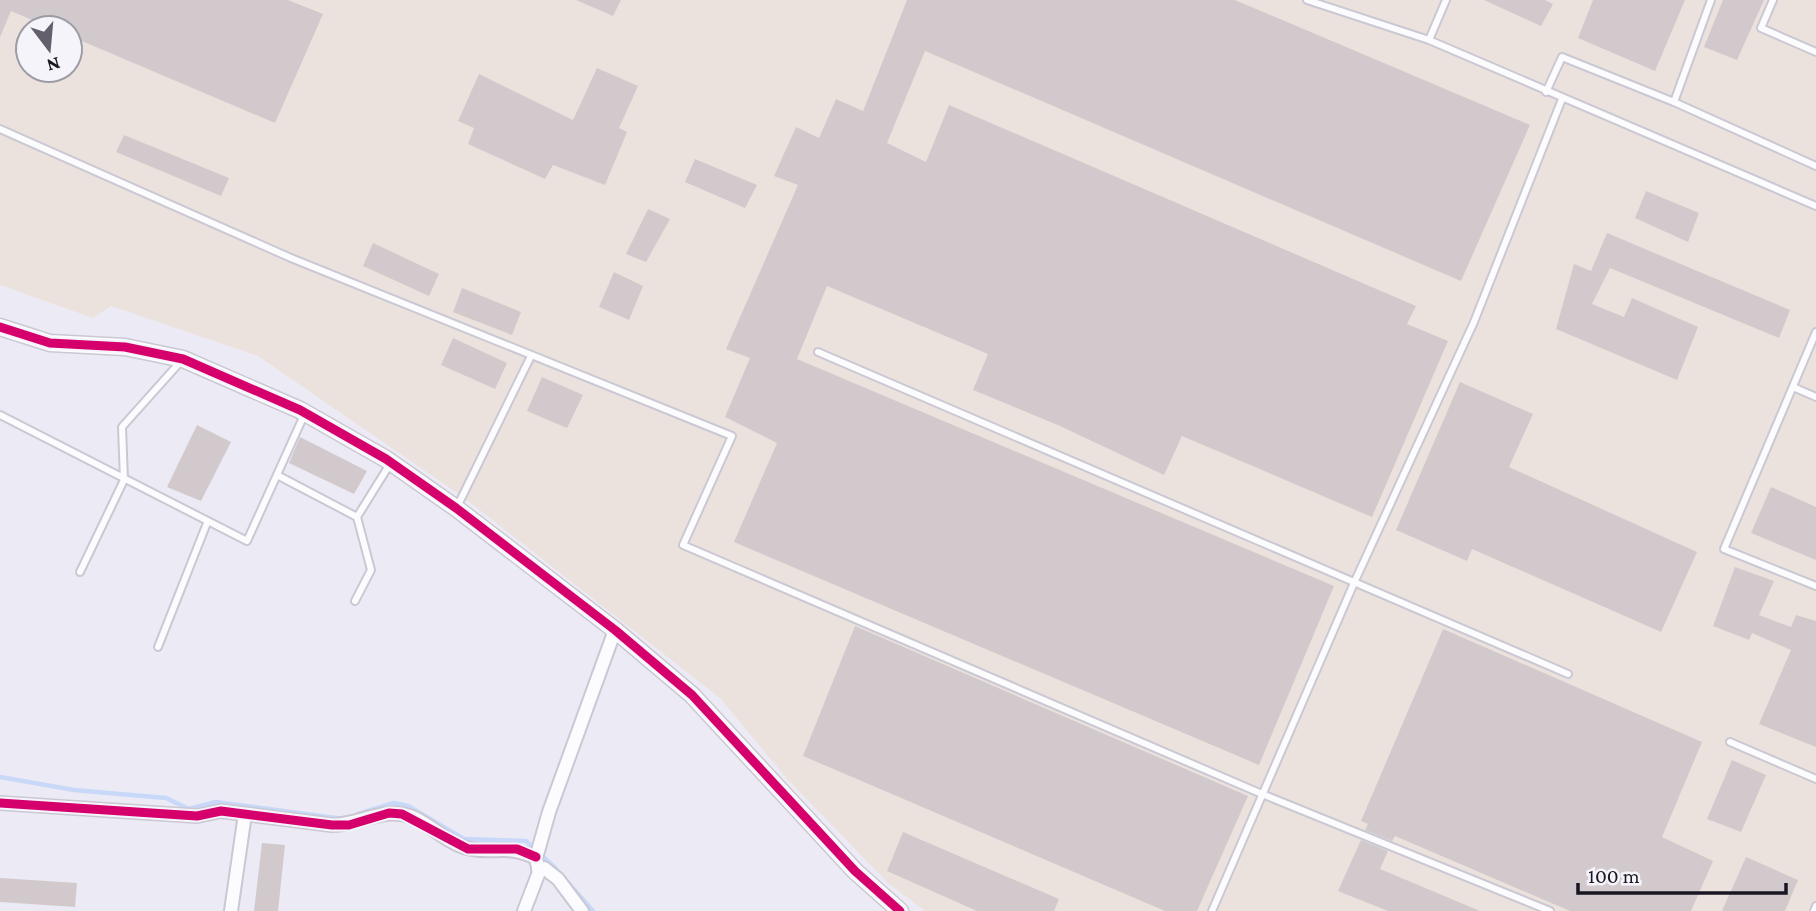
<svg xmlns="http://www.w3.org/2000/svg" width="1816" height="911" font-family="'Crimson Pro',serif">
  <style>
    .industrial { fill: #ece2dd; fill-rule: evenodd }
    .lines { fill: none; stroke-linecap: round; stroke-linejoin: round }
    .stream { stroke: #c8d8f9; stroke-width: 4.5 }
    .building { fill: #d2c9cc }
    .service-casing { stroke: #cac8d3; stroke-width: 10 }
    .minor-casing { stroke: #cac8d3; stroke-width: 16 }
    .tertiary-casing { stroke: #cac8d3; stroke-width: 19 }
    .service { stroke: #fcfcfe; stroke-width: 6 }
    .minor { stroke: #fcfcfe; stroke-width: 12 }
    .tertiary { stroke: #fcfcfe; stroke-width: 16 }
    .cycleway-casing { stroke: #f5f4fb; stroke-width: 13 }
    .cycleway { stroke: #d6006c; stroke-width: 9 }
  </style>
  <rect width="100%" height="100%" fill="#eceaf5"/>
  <path class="industrial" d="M0 0H1816V911H925L888 883 788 780 720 698 463 497 258 356 111 306 93 318 0 285ZM28 28H70V70H28Z"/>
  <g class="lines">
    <g class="stream">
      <path d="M0 777 74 790 166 798 189 809 216 802 343 819"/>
      <path d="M358 814 394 803 408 806 464 839 526 841 555 868 593 911"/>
    </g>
  </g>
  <g class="building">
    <path d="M0 0H288L323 14 275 123 70 36V28H51L11 11 0 37Z"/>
    <path d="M576 0H621L613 16Z"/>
    <path d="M907 0H1235L1530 125 1461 281 925 51 887 143 926 162 949 105 1416 306 1407 324 1448 341 1372 517 1182 436 1164 475 1060 426 973 390 988 354 827 286 797 359 1334 586 1259 765 734 542 777 443 725 417 750 358 726 349 798 185 774 176 796 127 819 138 836 99 863 111Z"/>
    <path d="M1484 0H1545L1553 4 1541 26Z"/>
    <path d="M1593 0H1685L1655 71 1578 38Z"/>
    <path d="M1723 0H1764L1737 60 1704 47Z"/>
    <path d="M597 68 638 86 619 128 627 132 605 185 553 165 545 179 468 144 474 128 458 121 479 74 573 120Z"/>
    <path d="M124 135 229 178 221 196 116 152Z"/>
    <path d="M695 159 757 185 745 208 685 182Z"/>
    <path d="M1646 191 1699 213 1688 242 1635 218Z"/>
    <path d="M648 209 670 219 646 262 626 254Z"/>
    <path d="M1607 233 1790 310 1779 338 1610 268 1592 304 1624 317 1632 298 1698 327 1677 380 1556 329 1574 264 1591 271Z"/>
    <path d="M373 243 439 274 429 296 363 266Z"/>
    <path d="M614 272 643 286 629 320 599 307Z"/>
    <path d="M462 288 521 312 512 335 453 312Z"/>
    <path d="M453 338 507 363 495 389 441 365Z"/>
    <path d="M542 377 583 395 567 428 527 411Z"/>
    <path d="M1460 382 1533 414 1509 467 1697 552 1661 632 1472 549 1467 561 1396 530Z"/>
    <path d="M197 425 231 442 201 501 167 487Z"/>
    <path d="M300 437 367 471 354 494 289 463Z"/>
    <path d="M1771 487 1816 507V560L1751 533Z"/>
    <path d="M1735 567 1774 581 1759 615 1791 627 1796 615 1816 621V747L1759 724 1791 650 1752 633 1749 640 1713 626Z"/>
    <path d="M855 626 1248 796 1197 911H1165L803 756Z"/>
    <path d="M1443 629 1702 742 1662 837 1713 861 1691 911H1570L1395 836 1392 841 1365 830 1368 824 1361 821Z"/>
    <path d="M1732 760 1766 775 1741 832 1707 819Z"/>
    <path d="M903 832 1059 899 1054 911H977L887 871Z"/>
    <path d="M1361 840 1388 851 1380 869 1480 911H1388L1338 891Z"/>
    <path d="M262 843 285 845 278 911H254Z"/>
    <path d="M1746 857 1798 880 1785 911H1722Z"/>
    <path d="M0 878 77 883 75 907 0 902Z"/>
  </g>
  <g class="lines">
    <defs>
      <g id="service">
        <path d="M1307 0 1429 40 1816 206"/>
        <path d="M1773 0 1761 28 1816 52"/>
        <path d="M1429 40 1446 0"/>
        <path d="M1546 92 1562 57 1674 102 1816 166"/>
        <path d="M1674 102 1711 0"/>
        <path d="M0 129 291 258 732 436 683 545 1262 794 1550 911"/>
        <path d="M1816 332 1724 549 1816 586"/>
        <path d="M818 352 1568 674"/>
        <path d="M1793 387 1816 397"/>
        <path d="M0 415 247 541 305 413"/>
        <path d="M277 475 357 517"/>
        <path d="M457 507 531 356"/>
        <path d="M80 572 124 480 122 427 182 360"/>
        <path d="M355 601 371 570 357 517 390 464"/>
        <path d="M158 647 207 523"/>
        <path d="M1730 742 1816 779"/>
        <path d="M1212 911 1354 583 1474 322 1562 99"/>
        <path d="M1814 911 1816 906"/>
      </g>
      <g id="minor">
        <path d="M0 803 197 816 221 811 332 825C355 825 378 811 401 814 425 817 443 842 467 848 494 855 505 843 536 858"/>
        <path d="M538 869 544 868 558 879 582 911"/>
        <path d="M231 911 245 814"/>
        <path d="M524 911 539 872 536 858 549 812 615 630"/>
      </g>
      <path id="tertiary" d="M0 327 50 343 125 347 183 359 300 410 386 459 456 508 615 630 692 695 855 871 900 911"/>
    </defs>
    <use href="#service" class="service-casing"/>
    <use href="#minor" class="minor-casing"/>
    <use href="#tertiary" class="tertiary-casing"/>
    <use href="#service" class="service"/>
    <use href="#minor" class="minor"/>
    <use href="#tertiary" class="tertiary"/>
    <defs>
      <g id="cycleway">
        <path d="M0 327 50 343 125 347 183 359 300 410 386 459 456 508 615 630 692 695 855 871 900 911"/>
        <path d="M0 803 197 816 221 811 332 825H349L389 813 402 814 468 849H517L536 857"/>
      </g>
    </defs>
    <use href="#cycleway" class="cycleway-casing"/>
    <use href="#cycleway" class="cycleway"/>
  </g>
  <g transform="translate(49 49) rotate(164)"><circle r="33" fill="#f5f4fb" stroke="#9d9ba5" stroke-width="2"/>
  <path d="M0-5L12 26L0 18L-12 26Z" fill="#63606c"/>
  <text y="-10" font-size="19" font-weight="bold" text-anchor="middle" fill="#191623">N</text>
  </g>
  <path d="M1578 883v10h208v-10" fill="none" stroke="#191623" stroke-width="3.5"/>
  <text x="1588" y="883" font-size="21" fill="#191623" stroke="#f5f4fb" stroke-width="5" paint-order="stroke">100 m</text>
</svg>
